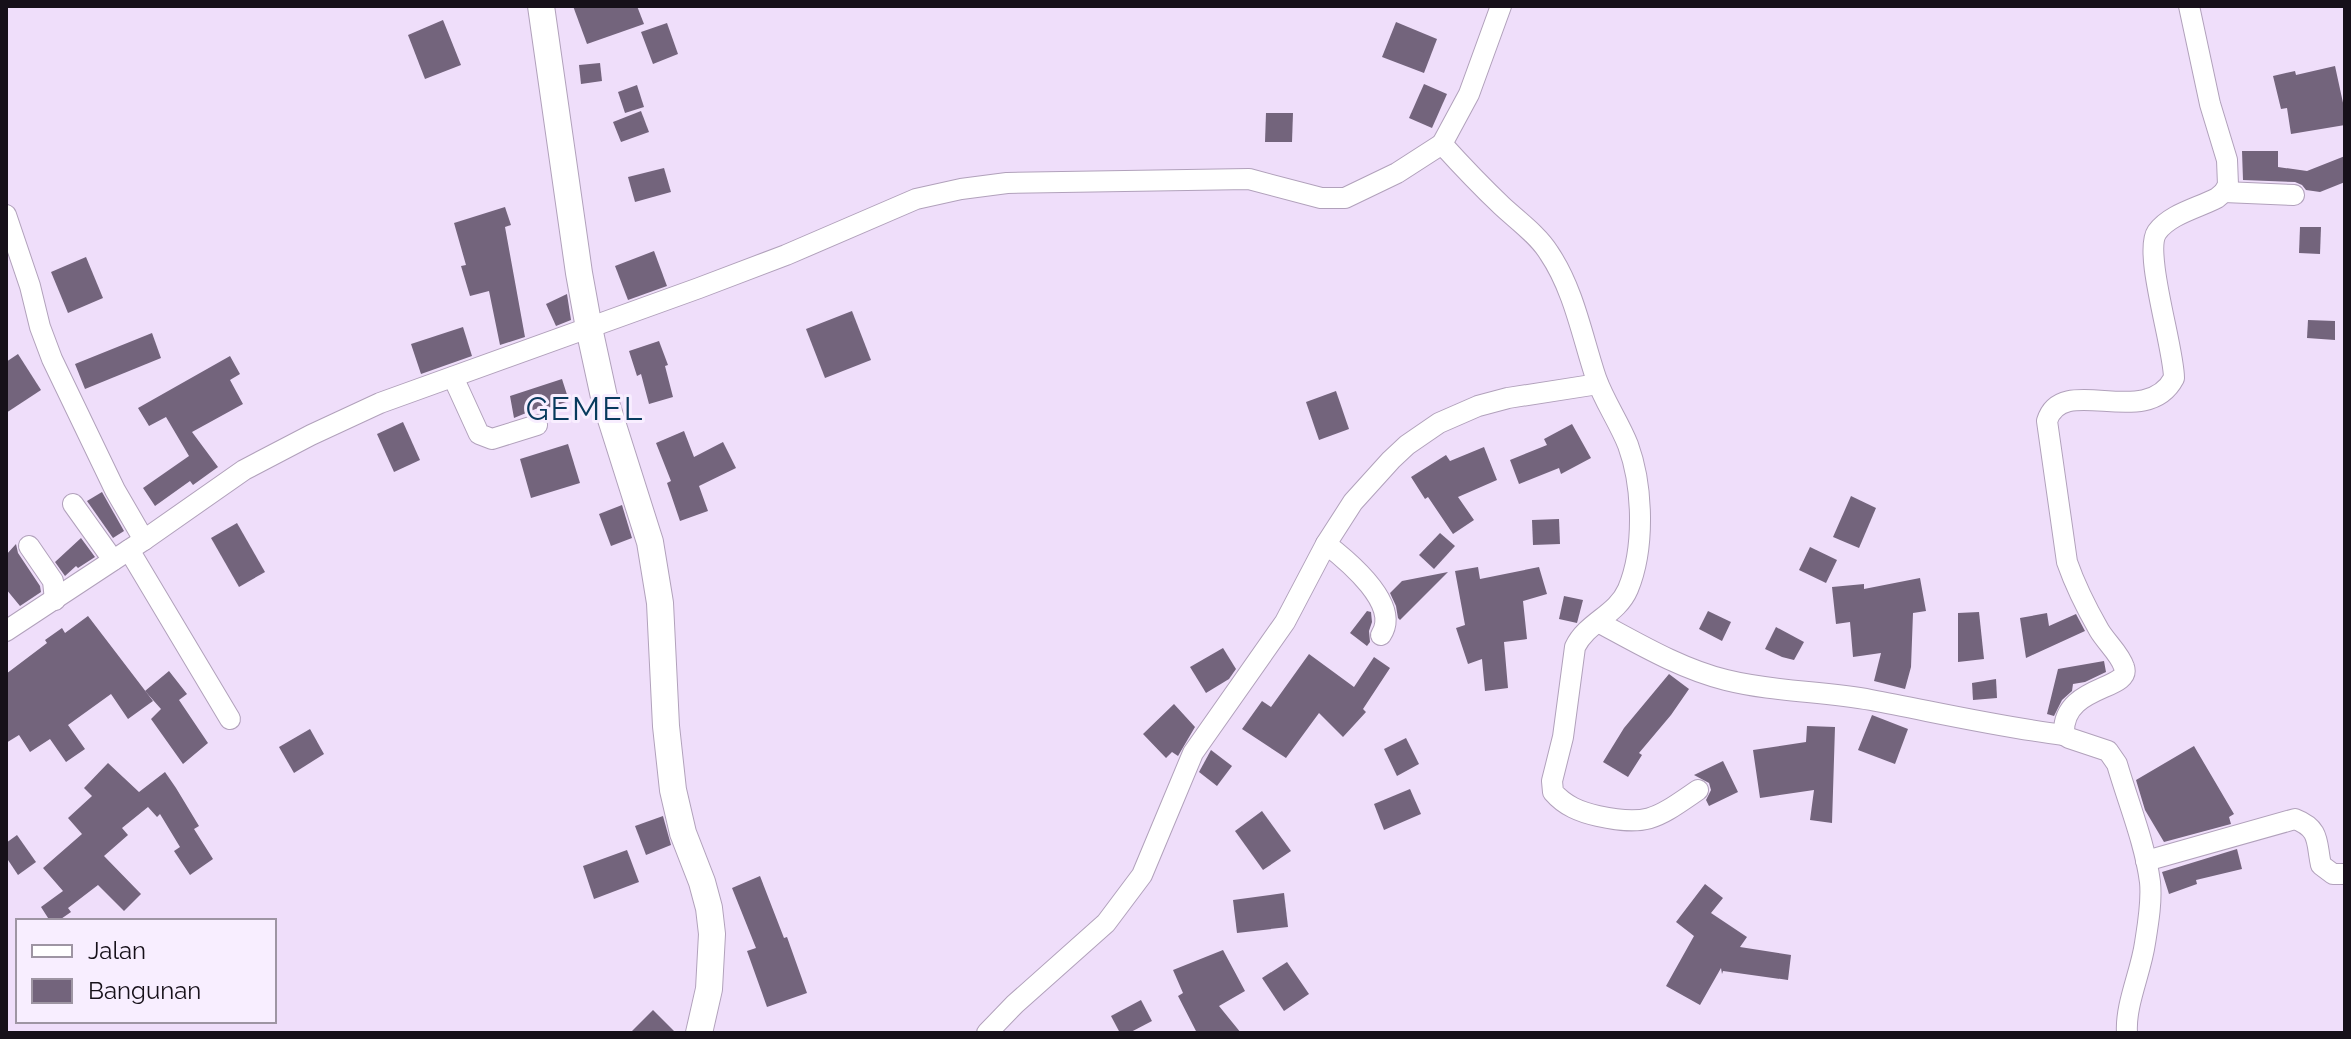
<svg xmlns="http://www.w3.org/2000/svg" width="2351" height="1039" font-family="Raleway,sans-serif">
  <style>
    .building { fill: #73647c }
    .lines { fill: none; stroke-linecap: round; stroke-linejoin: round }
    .minor-casing { stroke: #b1a1bb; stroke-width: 22 }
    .tertiary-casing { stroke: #b1a1bb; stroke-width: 28 }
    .minor { stroke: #fff; stroke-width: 20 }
    .tertiary { stroke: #fff; stroke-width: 26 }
    .labels { text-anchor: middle; stroke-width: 6; stroke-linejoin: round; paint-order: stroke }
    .quarter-label { font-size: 32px; letter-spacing: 2px; fill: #073a5d; stroke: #f8eeff }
  </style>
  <rect width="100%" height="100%" fill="#efdefa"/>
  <g class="building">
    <path d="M573 6H637L644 24 587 44Z"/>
    <path d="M443 20 461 65 425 79 408 35Z"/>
    <path d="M1396 22 1437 39 1424 73 1382 57Z"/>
    <path d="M667 23 678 54 653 64 641 32Z"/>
    <path d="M600 63 602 81 581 84 579 65Z"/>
    <path d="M2335 66 2345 112V125L2291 134 2287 108 2281 109 2273 76 2295 71 2296 75Z"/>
    <path d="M1424 84 1447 94 1432 128 1409 118Z"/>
    <path d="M637 85 644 107 625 113 618 92Z"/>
    <path d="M641 111 649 132 621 142 613 122Z"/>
    <path d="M1266 113H1293L1292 142H1265Z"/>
    <path d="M2242 151H2278V167L2307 171 2345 156V182L2320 192 2306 190 2302 185 2295 182 2243 180Z"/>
    <path d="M664 168 671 192 635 202 628 177Z"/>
    <path d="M505 207 511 225 505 227 525 337 500 345 489 291 470 296 461 266 466 265 454 223Z"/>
    <path d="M2300 227H2321L2320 254 2299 253Z"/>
    <path d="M654 251 667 286 628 300 615 266Z"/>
    <path d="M86 257 103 298 68 313 51 272Z"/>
    <path d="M567 294 571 320 556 326 546 304Z"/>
    <path d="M852 311 871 360 825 378 806 329Z"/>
    <path d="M2308 320 2335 321V340L2307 338Z"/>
    <path d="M463 327 472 356 421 374 411 344Z"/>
    <path d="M152 333 161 358 85 389 75 364Z"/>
    <path d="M659 341 668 365 665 366 673 397 649 404 641 374 637 376 629 351Z"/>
    <path d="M18 354 41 390 6 413V362Z"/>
    <path d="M230 356 240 374 230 380 243 404 192 432 218 467 193 485 190 481 155 506 143 488 189 456 166 417 149 426 138 408Z"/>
    <path d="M562 379 569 401 539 411 538 408 514 418 510 396Z"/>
    <path d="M1336 391 1349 429 1319 440 1306 402Z"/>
    <path d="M403 422 420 460 394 472 377 434Z"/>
    <path d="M1572 424 1591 458 1561 474 1559 468 1519 484 1510 460 1547 445 1544 439Z"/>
    <path d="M684 431 694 457 723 442 736 468 699 486 708 511 680 521 667 483 671 481 656 443Z"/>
    <path d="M568 444 580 483 531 498 520 459Z"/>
    <path d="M1484 447 1497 480 1458 497 1474 520 1453 534 1428 497 1425 499 1411 477 1446 455 1450 461Z"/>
    <path d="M102 492 124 531 113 538 87 501Z"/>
    <path d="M1851 496 1876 508 1859 548 1833 537Z"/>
    <path d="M622 505 632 538 611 546 599 514Z"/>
    <path d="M1559 519 1560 544 1533 545 1532 520Z"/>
    <path d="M237 523 265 572 239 587 211 538Z"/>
    <path d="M1440 533 1455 546 1434 569 1419 555Z"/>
    <path d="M81 538 95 557 78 568 76 566 65 576 55 562Z"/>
    <path d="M16 544 18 553 40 586 41 592 20 606 6 589V555Z"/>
    <path d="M1810 547 1837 560 1826 583 1799 570Z"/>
    <path d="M1478 567 1480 579 1539 567 1547 594 1523 601 1527 639 1504 642 1508 688 1485 691 1482 659 1468 664 1456 628 1465 625 1455 571Z"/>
    <path d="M1448 572 1400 620 1398 618 1396 606 1390 593 1402 581Z"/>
    <path d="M1920 578 1926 611 1913 613 1911 667 1905 689 1874 681 1881 653 1853 657 1850 622 1836 624 1832 587 1864 584V589Z"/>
    <path d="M1564 596 1583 600 1577 623 1559 619Z"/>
    <path d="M1367 611 1371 612 1372 622 1369 631 1370 642 1367 646 1350 633Z"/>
    <path d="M1708 611 1731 622 1722 641 1699 629Z"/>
    <path d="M1979 612 1984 659 1958 662V613Z"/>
    <path d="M2047 613 2049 626 2076 614 2085 631 2026 658 2020 618Z"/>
    <path d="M88 616 153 701 128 719 111 694 68 725 85 749 66 762 50 739 30 752 19 735 6 743V674L47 643 45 640 62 628 65 633Z"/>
    <path d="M1776 627 1804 642 1794 660 1782 657 1765 649Z"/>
    <path d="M1223 648 1236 669 1229 679 1206 693 1190 667Z"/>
    <path d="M1309 654 1354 687 1374 657 1390 668 1363 709 1366 712 1343 737 1319 713 1286 758 1242 729 1262 701 1271 707Z"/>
    <path d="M2104 661 2106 672 2085 682 2073 684 2072 691 2062 700 2054 716 2047 714 2058 669Z"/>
    <path d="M169 671 187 694 179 700 208 743 183 764 151 719 161 709 145 691Z"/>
    <path d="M1669 674 1689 689 1671 715 1639 753 1642 755 1628 777 1603 762 1624 728Z"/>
    <path d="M1996 679 1997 698 1973 700 1972 683Z"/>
    <path d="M1174 704 1195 727 1178 756 1172 752 1166 758 1143 734Z"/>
    <path d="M1872 715 1908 729 1895 764 1858 750Z"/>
    <path d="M1807 726 1835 727 1832 823 1810 820 1814 790 1760 798 1753 750 1806 742Z"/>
    <path d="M310 729 324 754 294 773 279 747Z"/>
    <path d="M1406 738 1419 764 1397 776 1384 749Z"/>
    <path d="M2194 746 2234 814 2229 817 2231 824 2164 842 2145 810 2136 780Z"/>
    <path d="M1211 750 1232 766 1217 786 1199 772Z"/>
    <path d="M1723 761 1738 792 1709 806 1706 800 1711 790 1709 783 1694 775Z"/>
    <path d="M108 763 139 792 165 772 176 788 199 826 194 829 213 859 190 875 174 851 180 847 160 814 157 817 148 807 122 828 128 835 104 856 141 894 124 911 98 885 68 908 71 912 58 921H50L41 907 63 891 43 868 82 834 68 818 92 796 84 788Z"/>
    <path d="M1410 789 1421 814 1384 830 1374 804Z"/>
    <path d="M1262 811 1291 851 1263 870 1235 831Z"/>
    <path d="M663 816 671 845 646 855 635 826Z"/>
    <path d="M17 835 36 862 18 875 6 857V843Z"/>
    <path d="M2237 849 2242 869 2196 880 2197 884 2169 894 2162 872Z"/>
    <path d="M627 850 639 882 594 899 583 866Z"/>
    <path d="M760 876 784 938 787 937 807 993 767 1007 747 951 756 948 732 888Z"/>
    <path d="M1705 884 1723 898 1711 913 1747 937 1740 947 1791 955 1788 980 1723 971 1722 974 1721 968 1700 1005 1666 986 1694 936 1676 922Z"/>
    <path d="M1284 893 1288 927 1237 933 1233 900Z"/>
    <path d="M1223 950 1245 991 1219 1006 1241 1033H1197L1178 996 1183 993 1173 970Z"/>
    <path d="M1287 962 1309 994 1284 1011 1262 978Z"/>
    <path d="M1141 1000 1152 1021 1129 1033H1120L1111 1016Z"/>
    <path d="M653 1010 676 1033H630Z"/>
  </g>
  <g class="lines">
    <defs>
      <g id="minor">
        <path d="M1442 144 1469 94 1501 6"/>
        <path d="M2224 192 2294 195"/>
        <path d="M6 215 30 286 40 327 52 359 115 490 144 540"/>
        <path d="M453 377 479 434 492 439 537 425"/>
        <path d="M73 504 113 560"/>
        <path d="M1326 544C1348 561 1401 605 1381 635"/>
        <path d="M29 546 53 581 55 600"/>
        <path d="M129 550 230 719"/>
        <path d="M1598 622C1639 644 1681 669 1726 680 1774 692 1823 691 1871 700 1935 712 1999 727 2064 735"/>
        <path d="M6 631 144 540 244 470 311 435 380 403 699 288 786 255 916 199 961 189 1007 183 1249 179 1321 198H1345L1397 173 1442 144C1461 165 1481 186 1502 206 1517 220 1538 235 1549 253 1574 290 1582 336 1596 378 1604 401 1619 422 1628 445 1643 486 1645 548 1628 589 1617 615 1587 622 1575 647L1563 737 1552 781 1553 792C1565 806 1580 812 1598 816 1648 827 1657 818 1698 790"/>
        <path d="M2146 861 2295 819C2321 829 2316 843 2321 865L2333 874H2345"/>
        <path d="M987 1033 1015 1004 1106 923 1142 875 1193 753 1285 622 1326 544 1353 502 1391 460 1407 445 1439 423 1478 406 1508 398 1598 384"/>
        <path d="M2127 1033C2125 1005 2141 972 2145 943 2148 924 2152 902 2150 882 2145 843 2128 802 2117 764L2108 751 2069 738 2064 735C2061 684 2132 691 2124 667 2120 654 2106 642 2099 630 2087 609 2075 585 2067 562L2047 421C2062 372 2146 431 2174 378 2174 348 2143 252 2157 232 2170 214 2198 208 2217 198L2224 192 2228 185 2227 160 2210 104 2189 6"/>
      </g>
      <path id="tertiary" d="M541 6 579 273 589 328 604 397 650 542 660 603 666 726 673 790 683 833 702 882 709 908 712 934 709 989 699 1033"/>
    </defs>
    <use href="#minor" class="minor-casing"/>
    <use href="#tertiary" class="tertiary-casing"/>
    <use href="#minor" class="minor"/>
    <use href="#tertiary" class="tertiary"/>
  </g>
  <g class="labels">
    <g class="quarter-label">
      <text x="585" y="420">GEMEL</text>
    </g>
  </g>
  <rect width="2351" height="1039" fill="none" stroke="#161019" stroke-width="16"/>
  <rect x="16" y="919" width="260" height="104" fill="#f8eeff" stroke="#9e95a3" stroke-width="2"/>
  <rect x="32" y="945" width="40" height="12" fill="#ffffff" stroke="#9e95a3" stroke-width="2"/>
  <text x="88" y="959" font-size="24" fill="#161019">Jalan</text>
  <rect x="32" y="979" width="40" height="24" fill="#73647c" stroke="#9e95a3" stroke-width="2"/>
  <text x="88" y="999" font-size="24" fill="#161019">Bangunan</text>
</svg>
